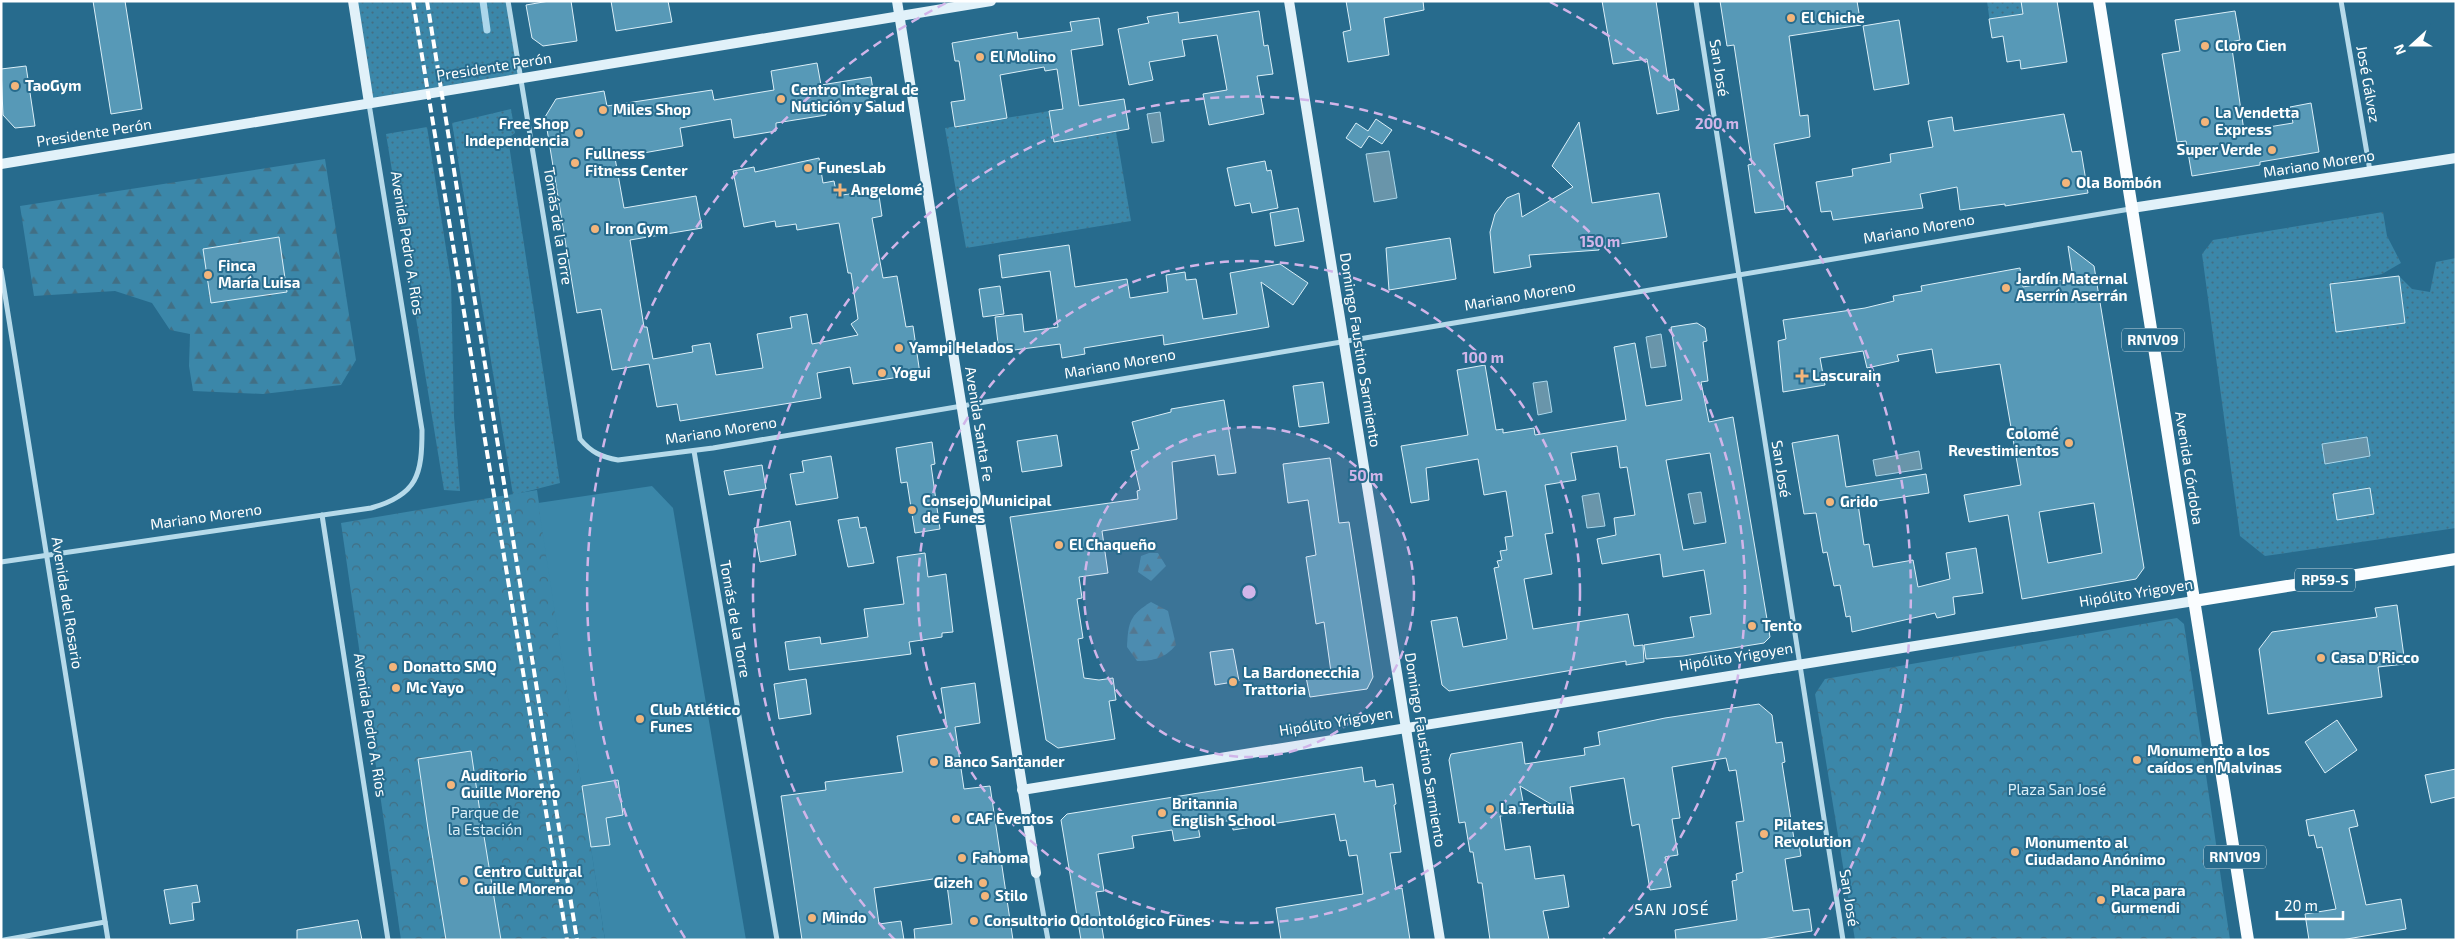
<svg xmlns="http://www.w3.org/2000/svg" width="2457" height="941" font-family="'Exo 2',sans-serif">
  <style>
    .grass { fill: url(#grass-dots) }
    .forest { fill: url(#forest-firs) }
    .park { fill: url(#park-crowns) }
    .pitch { fill: #3b87a9 }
    .water { fill: #6995aa; stroke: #abd7eb }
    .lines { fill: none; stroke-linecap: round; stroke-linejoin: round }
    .stream { stroke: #abd7eb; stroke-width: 7 }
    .building { fill: #5799b7; stroke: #dbeff8; fill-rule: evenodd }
    .street { stroke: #b6daea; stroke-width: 5 }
    .secondary { stroke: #e1f1f9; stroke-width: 10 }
    .primary { stroke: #fafdff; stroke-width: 12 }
    .rail { stroke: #fff; stroke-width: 4; stroke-dasharray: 9 4; stroke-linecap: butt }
    .ring { fill: none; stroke: #d1b5e9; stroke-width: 2.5; stroke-dasharray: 9 6 }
    .poi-dot { fill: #f3b57b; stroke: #276b8d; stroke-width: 2 }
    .labels { text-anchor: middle; stroke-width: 4; stroke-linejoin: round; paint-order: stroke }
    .shield { fill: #276b8d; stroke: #bed3dd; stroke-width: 1 }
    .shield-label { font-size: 14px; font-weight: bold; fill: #fff }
    .poi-label { font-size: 15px; font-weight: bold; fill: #fff; stroke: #276b8d; text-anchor: start }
    .street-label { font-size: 15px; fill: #fff; stroke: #276b8d }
    .park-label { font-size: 15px; fill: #dbeff8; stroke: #276b8d }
    .neighbourhood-label { font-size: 16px; letter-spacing: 1px; fill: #fff; stroke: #276b8d }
    .centre { fill: #d1b5e9; stroke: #276b8d; stroke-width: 2.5 }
    .ring-label { font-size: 15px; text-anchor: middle; font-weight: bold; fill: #d1b5e9; stroke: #276b8d; stroke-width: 4; stroke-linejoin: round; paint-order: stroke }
  </style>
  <defs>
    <pattern id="grass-dots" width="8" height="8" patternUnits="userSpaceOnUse" patternTransform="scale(1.25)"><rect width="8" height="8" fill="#3b87a9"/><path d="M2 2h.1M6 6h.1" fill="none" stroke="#426f84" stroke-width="1.8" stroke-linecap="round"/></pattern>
    <pattern id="forest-firs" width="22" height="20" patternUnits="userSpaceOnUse" patternTransform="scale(1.25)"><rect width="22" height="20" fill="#3b87a9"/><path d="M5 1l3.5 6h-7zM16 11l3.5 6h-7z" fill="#426f84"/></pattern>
    <pattern id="park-crowns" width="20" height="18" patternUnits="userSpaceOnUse" patternTransform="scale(1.25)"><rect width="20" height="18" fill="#3b87a9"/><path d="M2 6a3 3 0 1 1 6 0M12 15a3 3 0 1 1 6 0" fill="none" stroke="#426f84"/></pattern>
  </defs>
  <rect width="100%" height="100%" fill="#276b8d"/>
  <g class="grass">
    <path d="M353 1H508L521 78 369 103Z"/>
    <path d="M1987 1H2057L2061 27 1992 38Z"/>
    <path d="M511 109 515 133 508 138 560 483 513 495 452 123Z"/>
    <path d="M1049 111 1054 142 1116 132 1131 221 966 248 945 128Z"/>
    <path d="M427 127 451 280 454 417 460 491 444 490 386 134Z"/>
    <path d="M2383 212 2387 236 2401 263 2382 274 2330 284 2336 332 2405 323 2399 276 2412 289 2430 292 2436 262 2456 258V528L2265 556 2240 536 2202 254 2213 240Z"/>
  </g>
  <g class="forest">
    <path d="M325 159 356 360 341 385 263 394 193 391 189 366 190 334 170 330 152 303 115 291 34 296 20 206Z"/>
    <path d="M1149 553H1158L1166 566 1151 581 1138 572 1141 556Z"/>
    <path d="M1151 602 1168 611 1176 645C1165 658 1154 661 1137 661L1127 647C1128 622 1130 615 1151 602Z"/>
  </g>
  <g class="park">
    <path d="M537 490 605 940H401L341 523Z"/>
    <path d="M2177 618 2184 624 2230 940H1855L1815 694 1825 679Z"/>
  </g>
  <path class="pitch" d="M652 486 673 508 746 940H605L538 503Z"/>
  <g class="water">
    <path d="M1160 112 1164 141 1152 143 1147 114Z"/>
    <path d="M1389 151 1397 198 1374 202 1366 154Z"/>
    <path d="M1661 334 1666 366 1651 368 1646 337Z"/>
    <path d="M1547 381 1552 412 1538 415 1533 383Z"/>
    <path d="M2367 437 2370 456 2325 464 2322 444Z"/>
    <path d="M1919 451 1922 469 1876 476 1873 460Z"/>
    <path d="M1701 492 1706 522 1694 524 1688 494Z"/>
    <path d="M1599 493 1605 526 1587 528 1582 496Z"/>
  </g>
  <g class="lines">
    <path class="stream" d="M483 1 487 30"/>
  </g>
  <g class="building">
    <path d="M93 1H125L142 109 111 114Z"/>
    <path d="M549 1H571L577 41 543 46 532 38 526 5Z"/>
    <path d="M611 1H668L672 22 616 31Z"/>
    <path d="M1346 1H1423L1424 10 1384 18 1389 55 1348 62 1343 32 1351 30Z"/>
    <path d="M1602 1H1656L1668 80 1674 79 1679 110 1657 114 1647 59 1613 64Z"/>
    <path d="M1720 1H1857L1861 25 1789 36 1800 116 1808 115 1810 137 1774 144 1785 209 1755 213 1748 165 1752 164 1734 45 1727 46Z"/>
    <path d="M2021 1H2057L2067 62 2021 69 2020 60 2007 62 2003 36 1992 38 1989 19 2023 14Z"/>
    <path d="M1259 11 1264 46 1268 45 1273 74 1257 76 1264 114 1209 125 1203 94 1227 90 1217 35 1182 40 1185 56 1149 62 1153 80 1129 85 1118 29 1149 23 1147 17 1178 12 1179 23Z"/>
    <path d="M2235 11 2240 40 2231 42 2244 131 2293 123 2290 107 2311 103 2319 152 2260 162V165L2192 176 2186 141 2177 142 2162 54 2180 51 2175 20Z"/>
    <path d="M1099 18 1103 45 1071 50 1079 106 1124 99 1129 129 1054 142 1049 111 1063 109 1057 69 1045 71 1044 67 1000 75 1007 118 955 127 951 102 965 100 959 61H955L952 43 1017 32 1018 39 1072 31 1070 22Z"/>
    <path d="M1899 20 1909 84 1874 90 1863 26Z"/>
    <path d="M817 63 821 85 871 77 875 103 825 110 826 115 776 123V131L734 138 731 119 680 128 683 146 615 158 624 208 696 196 702 228 630 240 644 327H647L653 359 693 352 692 346 710 343 716 375 763 368 757 334 792 328 790 317 807 314 812 344 858 335 851 324 858 319 851 273H848L839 223 797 230 796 224 776 227 775 221 744 227 733 171 754 167 755 172 819 158 823 183 834 181 837 196 878 189 882 216 872 218 883 278 897 276 906 327 913 326 920 374 853 384 850 367 817 373 821 398 680 421 677 404 657 407 649 364 612 370 601 309 577 313 545 117 556 99 604 91 607 106 712 90 714 100 774 90 771 71Z"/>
    <path d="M26 66 35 126 15 128 3 115 1 69Z"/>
    <path d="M2064 114 2072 152 2081 151 2088 193 2005 206V204L1960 210 1957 187 1920 194 1923 208 1833 220 1831 211 1821 212 1816 182 1853 176 1852 169 1891 162 1890 154 1933 147 1928 121 1952 117 1954 131Z"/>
    <path d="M1376 119 1392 130 1382 144 1369 136 1361 148 1346 138 1356 123 1368 131Z"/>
    <path d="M1579 122 1592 203 1659 193 1667 237 1599 247V250L1529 255 1531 267 1494 273 1490 232 1495 214 1507 198 1519 193 1522 217 1573 187 1552 166Z"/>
    <path d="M1265 161 1267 171 1271 170 1278 208 1252 213 1250 203 1235 206 1227 168Z"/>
    <path d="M1298 208 1304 241 1275 246 1270 213Z"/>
    <path d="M279 237 287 292 211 303 203 249Z"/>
    <path d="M1450 238 1456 279 1389 290 1386 248Z"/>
    <path d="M1069 245 1075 287 1127 279 1130 298 1168 292 1166 275 1185 272 1186 280 1196 279 1203 319 1237 314 1230 273 1280 264 1308 283 1293 305 1261 282 1269 327 1164 345 1163 335 1084 348 1085 354 1062 358 1060 344 999 352 995 317 1022 314 1024 332 1058 327 1050 271 1002 278 999 255Z"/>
    <path d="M2068 246 2094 266 2144 568 2136 579 2022 599 2008 515 1969 522 1964 495 2021 485 2000 364 1936 373 1932 349 1897 355 1899 361 1867 368 1863 351 1820 358 1825 385 1783 392 1778 341 1786 339 1783 320 1865 308 1894 301 1893 296 1922 291 1921 286 2020 268 2023 287 2073 278ZM2094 503 2102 553 2048 563 2039 512Z"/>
    <path d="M2399 276 2405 323 2336 332 2330 284Z"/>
    <path d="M1000 286 1004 314 983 317 979 289Z"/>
    <path d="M1697 323 1705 328 1707 341 1703 342 1708 381 1701 382 1709 422 1733 417 1770 637 1764 643 1683 656 1646 659 1644 645 1694 637 1690 617 1711 614 1704 570 1663 577 1660 554 1602 564 1597 539 1616 535 1614 518 1635 515 1627 467 1620 468 1617 446 1571 453 1576 480 1545 485 1553 533 1545 534 1552 574 1524 579 1533 629 1628 614 1634 646 1643 645 1644 662 1626 665V661L1449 691 1442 685 1431 621 1457 617 1463 647 1507 639 1494 568 1499 567 1497 561 1502 560 1500 551 1507 550 1505 537 1513 536 1506 491 1484 495 1478 459 1426 468 1429 500 1411 503 1401 446 1468 435 1457 370 1485 365 1496 430 1503 429V433L1534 428 1535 435 1626 420 1614 347 1635 343 1646 406 1682 400 1671 327ZM1710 453 1726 543 1683 550 1666 460Z"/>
    <path d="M1323 382 1329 423 1299 427 1293 386Z"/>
    <path d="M1224 400 1236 473 1218 475 1215 455 1172 462 1177 519 1102 531 1108 573 1079 577 1082 598 1077 599 1083 638 1078 639 1084 678 1099 680 1113 678 1116 700 1109 701 1115 739 1058 748 1046 740 1010 517 1138 499 1137 491 1140 490 1131 451 1139 449 1132 422 1171 412V409Z"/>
    <path d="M1057 435 1062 466 1022 472 1017 441Z"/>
    <path d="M1838 435 1846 487 1926 474 1929 493 1858 504 1864 545 1869 544 1873 567 1913 560 1918 587 1950 579 1946 553 1976 548 1983 593 1953 597 1955 614 1937 618 1935 613 1852 632 1850 616 1846 617 1840 585 1834 586 1827 552 1823 553 1816 513 1804 514 1792 443Z"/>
    <path d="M932 442 935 464 931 465 940 529 915 533 907 482 901 483 896 448Z"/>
    <path d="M831 456 838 498 796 505 790 474 804 472 802 461Z"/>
    <path d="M1330 458 1339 523 1349 522 1373 677 1367 689 1310 697 1306 677 1331 672 1324 622 1316 624 1306 557 1316 555 1308 500 1288 503 1283 464Z"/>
    <path d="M762 465 766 489 729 495 724 471Z"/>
    <path d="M2370 488 2374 514 2337 520 2333 494Z"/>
    <path d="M858 517 860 528 866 527 874 563 848 567 838 520Z"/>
    <path d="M790 521 796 555 760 562 754 528Z"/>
    <path d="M925 553 928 577 946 574 953 632 942 633V637L909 642 911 654 789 670 785 642 820 637 821 644 868 637 864 609 904 604 897 557Z"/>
    <path d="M2397 605 2405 664 2378 667 2382 697 2268 714 2259 649 2272 632 2377 617 2375 608Z"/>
    <path d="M1233 649 1239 681 1215 685 1210 652Z"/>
    <path d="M806 679 811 714 779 719 774 684Z"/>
    <path d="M975 683 980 723 955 727 964 789 990 786 1013 940H915L914 929 952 924 946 877 874 888 879 924 901 921 904 940H802L781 796 826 790 825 782 903 772 897 736 947 728 941 688Z"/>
    <path d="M1759 704 1772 715 1776 743 1782 742 1785 762 1782 763 1794 839 1798 838 1801 856 1785 859 1793 911 1809 909 1812 931 1756 940H1676L1675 930 1737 920 1732 881 1737 880 1736 874 1743 872 1736 822 1744 821 1736 770 1729 771 1726 758 1672 767 1680 818 1672 819 1678 855 1665 857 1671 887 1650 890 1639 824 1632 826 1624 778 1570 787 1573 807 1561 810 1520 786 1525 812 1500 816 1505 850 1530 846 1535 879 1564 875 1569 907 1543 911 1549 940H1490L1482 883H1478L1473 852H1470L1465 822 1459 823 1449 760 1451 754 1522 742 1525 764 1585 755 1584 748 1600 745 1598 732 1665 718Z"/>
    <path d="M2337 720 2357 750 2325 773 2305 742Z"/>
    <path d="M471 751 480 812 501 940H446L428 829 418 759Z"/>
    <path d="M1362 767 1364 782 1375 780 1376 787 1393 784 1396 804 1394 805 1401 852 1390 853 1396 889 1402 888 1410 940H1281L1276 908 1363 894 1357 855 1349 856 1346 840 1340 841 1335 814 1233 830 1232 820 1198 826 1200 837 1174 841 1172 830 1132 836 1134 848 1098 854 1104 891 1096 892 1104 940H1081L1061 820 1067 814Z"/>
    <path d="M2456 769V797L2431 803 2425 775Z"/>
    <path d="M618 780 623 815 606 818 610 845 591 847 582 786Z"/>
    <path d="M2354 810 2358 826 2349 828 2366 905 2401 899 2406 929 2341 940H2309L2305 914 2336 909 2322 847 2317 848 2314 835 2309 836 2306 820Z"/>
    <path d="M197 885 200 902 192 903 194 920 170 924 164 890Z"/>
    <path d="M358 920 362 940H297V930Z"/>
  </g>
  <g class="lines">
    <g class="street">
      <path d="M508 1 580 439C591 452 601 457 618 460L713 448 2130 209"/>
      <path d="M1696 1 1843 940"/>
      <path d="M2341 1 2370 171"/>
      <path d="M1 270 108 940"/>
      <path d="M694 451 777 940"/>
      <path d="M322 515 388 940"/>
      <path d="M1 562 371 508C418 495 422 474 422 430L369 104"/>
      <path d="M1036 873 1048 940"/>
      <path d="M4 940 105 922"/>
    </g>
    <g class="secondary">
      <path d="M353 1 369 103"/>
      <path d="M897 1 1036 873"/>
      <path d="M1289 1 1440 940"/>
      <path d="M1 164 991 1"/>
      <path d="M2132 208 2456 158"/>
      <path d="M1022 790 2194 601"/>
    </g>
    <g class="primary">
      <path d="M2099 1 2248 940"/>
      <path d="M2194 601 2456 559"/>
    </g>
    <g class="rail">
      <path d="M413 1 567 940"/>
      <path d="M427 1 577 940"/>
    </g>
  </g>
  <circle cx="1249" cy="592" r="165" fill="#d1b5e9" fill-opacity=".12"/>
  <g class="ring">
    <circle cx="1249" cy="592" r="165"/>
    <circle cx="1249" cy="592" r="331"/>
    <path d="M895 940A496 496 0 1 1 1603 940"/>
    <path d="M685 938A662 662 0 0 1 948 2M1550 2A662 662 0 0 1 1813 938"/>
  </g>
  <g class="poi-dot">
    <circle cx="1791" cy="18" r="5"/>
    <circle cx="2205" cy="46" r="5"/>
    <circle cx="980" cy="57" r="5"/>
    <circle cx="15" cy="86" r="5"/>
    <circle cx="781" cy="99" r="5"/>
    <circle cx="603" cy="110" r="5"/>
    <circle cx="2205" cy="122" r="5"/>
    <circle cx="579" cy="133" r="5"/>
    <circle cx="2272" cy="150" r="5"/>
    <circle cx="575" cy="163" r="5"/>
    <circle cx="808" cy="168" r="5"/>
    <circle cx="2066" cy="183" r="5"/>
    <path d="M837.5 182.5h5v5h5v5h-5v5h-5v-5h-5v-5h5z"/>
    <circle cx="595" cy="229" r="5"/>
    <circle cx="208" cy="275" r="5"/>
    <circle cx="2006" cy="288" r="5"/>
    <circle cx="899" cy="348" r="5"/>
    <circle cx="882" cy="373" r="5"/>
    <path d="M1799.5 368.5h5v5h5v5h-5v5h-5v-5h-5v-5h5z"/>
    <circle cx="2069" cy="443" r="5"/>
    <circle cx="1830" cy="502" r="5"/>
    <circle cx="912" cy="510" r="5"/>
    <circle cx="1059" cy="545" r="5"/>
    <circle cx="1752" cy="626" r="5"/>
    <circle cx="2321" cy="658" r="5"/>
    <circle cx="393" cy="667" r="5"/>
    <circle cx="1233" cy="682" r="5"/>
    <circle cx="396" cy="688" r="5"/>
    <circle cx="640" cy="719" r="5"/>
    <circle cx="2137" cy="760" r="5"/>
    <circle cx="934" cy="762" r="5"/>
    <circle cx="451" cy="785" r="5"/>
    <circle cx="1490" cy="809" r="5"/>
    <circle cx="1162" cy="813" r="5"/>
    <circle cx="956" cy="819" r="5"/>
    <circle cx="1764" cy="834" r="5"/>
    <circle cx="2015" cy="852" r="5"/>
    <circle cx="962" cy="858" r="5"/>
    <circle cx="464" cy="881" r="5"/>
    <circle cx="983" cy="883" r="5"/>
    <circle cx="985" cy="896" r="5"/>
    <circle cx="2101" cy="900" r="5"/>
    <circle cx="812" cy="918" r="5"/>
    <circle cx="974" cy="921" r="5"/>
  </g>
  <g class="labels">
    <g class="shield">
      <rect x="2122" y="328.5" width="62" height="23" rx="4"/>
      <rect x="2295" y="568.5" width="60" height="23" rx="4"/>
      <rect x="2204" y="845.5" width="62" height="23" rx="4"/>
    </g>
    <g class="shield-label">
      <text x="2153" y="345">RN1V09</text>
      <text x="2325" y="585">RP59-S</text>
      <text x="2235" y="862">RN1V09</text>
    </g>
    <g class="poi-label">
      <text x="1801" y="23">El Chiche</text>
      <text x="2215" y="51">Cloro Cien</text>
      <text x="990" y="62">El Molino</text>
      <text x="25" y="91">TaoGym</text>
      <text x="791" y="95">Centro Integral de<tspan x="791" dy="17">Nutición y Salud</tspan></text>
      <text x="613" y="115">Miles Shop</text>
      <text x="2215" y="118">La Vendetta<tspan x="2215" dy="17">Express</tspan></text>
      <text x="569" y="129" text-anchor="end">Free Shop<tspan x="569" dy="17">Independencia</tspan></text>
      <text x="2262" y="155" text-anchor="end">Super Verde</text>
      <text x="585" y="159">Fullness<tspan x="585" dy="17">Fitness Center</tspan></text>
      <text x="818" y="173">FunesLab</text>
      <text x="2076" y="188">Ola Bombón</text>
      <text x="851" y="195">Angelomé</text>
      <text x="605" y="234">Iron Gym</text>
      <text x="218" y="271">Finca<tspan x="218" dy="17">María Luisa</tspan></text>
      <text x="2016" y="284">Jardín Maternal<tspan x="2016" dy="17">Aserrín Aserrán</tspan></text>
      <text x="909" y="353">Yampi Helados</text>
      <text x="892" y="378">Yogui</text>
      <text x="1812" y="381">Lascurain</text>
      <text x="2059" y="439" text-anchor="end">Colomé<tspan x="2059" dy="17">Revestimientos</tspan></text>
      <text x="922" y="506">Consejo Municipal<tspan x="922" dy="17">de Funes</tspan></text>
      <text x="1840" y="507">Grido</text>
      <text x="1069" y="550">El Chaqueño</text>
      <text x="1762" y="631">Tento</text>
      <text x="2331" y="663">Casa D'Ricco</text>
      <text x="403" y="672">Donatto SMQ</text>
      <text x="1243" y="678">La Bardonecchia<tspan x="1243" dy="17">Trattoria</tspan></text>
      <text x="406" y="693">Mc Yayo</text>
      <text x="650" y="715">Club Atlético<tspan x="650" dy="17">Funes</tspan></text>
      <text x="2147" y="756">Monumento a los<tspan x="2147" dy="17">caídos en Malvinas</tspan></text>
      <text x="944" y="767">Banco Santander</text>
      <text x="461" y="781">Auditorio<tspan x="461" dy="17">Guille Moreno</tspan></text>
      <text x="1172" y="809">Britannia<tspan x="1172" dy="17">English School</tspan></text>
      <text x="1500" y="814">La Tertulia</text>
      <text x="966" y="824">CAF Eventos</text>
      <text x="1774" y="830">Pilates<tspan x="1774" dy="17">Revolution</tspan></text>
      <text x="2025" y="848">Monumento al<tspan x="2025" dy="17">Ciudadano Anónimo</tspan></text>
      <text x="972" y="863">Fahoma</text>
      <text x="474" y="877">Centro Cultural<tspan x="474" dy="17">Guille Moreno</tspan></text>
      <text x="973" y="888" text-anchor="end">Gizeh</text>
      <text x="2111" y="896">Placa para<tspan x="2111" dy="17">Gurmendi</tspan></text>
      <text x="995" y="901">Stilo</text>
      <text x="822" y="923">Mindo</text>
      <text x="984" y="926">Consultorio Odontológico Funes</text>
    </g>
    <g class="street-label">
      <text transform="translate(494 67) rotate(-9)" y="5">Presidente Perón</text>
      <text transform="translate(1719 68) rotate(81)" y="5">San José</text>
      <text transform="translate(2368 84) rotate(80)" y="5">José Gálvez</text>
      <text transform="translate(94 133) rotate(-9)" y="5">Presidente Perón</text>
      <text transform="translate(2319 164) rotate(-9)" y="5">Mariano Moreno</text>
      <text transform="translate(558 226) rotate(81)" y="5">Tomás de la Torre</text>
      <text transform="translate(1919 229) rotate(-10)" y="5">Mariano Moreno</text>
      <text transform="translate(407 243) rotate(81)" y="5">Avenida Pedro A. Ríos</text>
      <text transform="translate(1520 296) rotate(-10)" y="5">Mariano Moreno</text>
      <text transform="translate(1360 350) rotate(81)" y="5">Domingo Faustino Sarmiento</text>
      <text transform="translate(1120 364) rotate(-10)" y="5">Mariano Moreno</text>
      <text transform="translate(979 424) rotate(81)" y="5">Avenida Santa Fe</text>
      <text transform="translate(721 431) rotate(-9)" y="5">Mariano Moreno</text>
      <text transform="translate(2189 468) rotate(81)" y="5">Avenida Córdoba</text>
      <text transform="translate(1781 469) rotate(81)" y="5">San José</text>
      <text transform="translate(206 517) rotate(-8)" y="5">Mariano Moreno</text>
      <text transform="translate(2136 593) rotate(-9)" y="5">Hipólito Yrigoyen</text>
      <text transform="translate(67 603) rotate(81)" y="5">Avenida del Rosario</text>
      <text transform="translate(735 619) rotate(80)" y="5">Tomás de la Torre</text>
      <text transform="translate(1736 657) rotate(-9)" y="5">Hipólito Yrigoyen</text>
      <text transform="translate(1336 722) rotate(-9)" y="5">Hipólito Yrigoyen</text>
      <text transform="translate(370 725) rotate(81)" y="5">Avenida Pedro A. Ríos</text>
      <text transform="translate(1425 750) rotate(81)" y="5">Domingo Faustino Sarmiento</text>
      <text transform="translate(1849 898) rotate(81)" y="5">San José</text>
    </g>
    <g class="park-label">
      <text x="2057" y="795">Plaza San José</text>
      <text x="485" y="818">Parque de<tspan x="485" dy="17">la Estación</tspan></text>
    </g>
    <g class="neighbourhood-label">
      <text x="1672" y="915">SAN JOSÉ</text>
    </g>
  </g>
  <circle cx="1249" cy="592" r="8" class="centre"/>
  <g class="ring-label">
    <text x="1717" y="129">200 m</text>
    <text x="1600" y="247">150 m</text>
    <text x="1483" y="363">100 m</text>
    <text x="1366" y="481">50 m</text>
  </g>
  <rect width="2457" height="941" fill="none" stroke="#ffffff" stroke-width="5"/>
  <g transform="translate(2412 45) rotate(249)" stroke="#276b8d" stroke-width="4" paint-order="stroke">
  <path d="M0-4L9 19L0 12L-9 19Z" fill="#ffffff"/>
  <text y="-8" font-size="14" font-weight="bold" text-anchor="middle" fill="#ffffff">N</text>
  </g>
  <path d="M2277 911v8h66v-8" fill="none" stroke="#ffffff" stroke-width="2.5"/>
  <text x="2284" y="911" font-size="15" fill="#ffffff" stroke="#276b8d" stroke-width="4" paint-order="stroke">20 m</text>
</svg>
